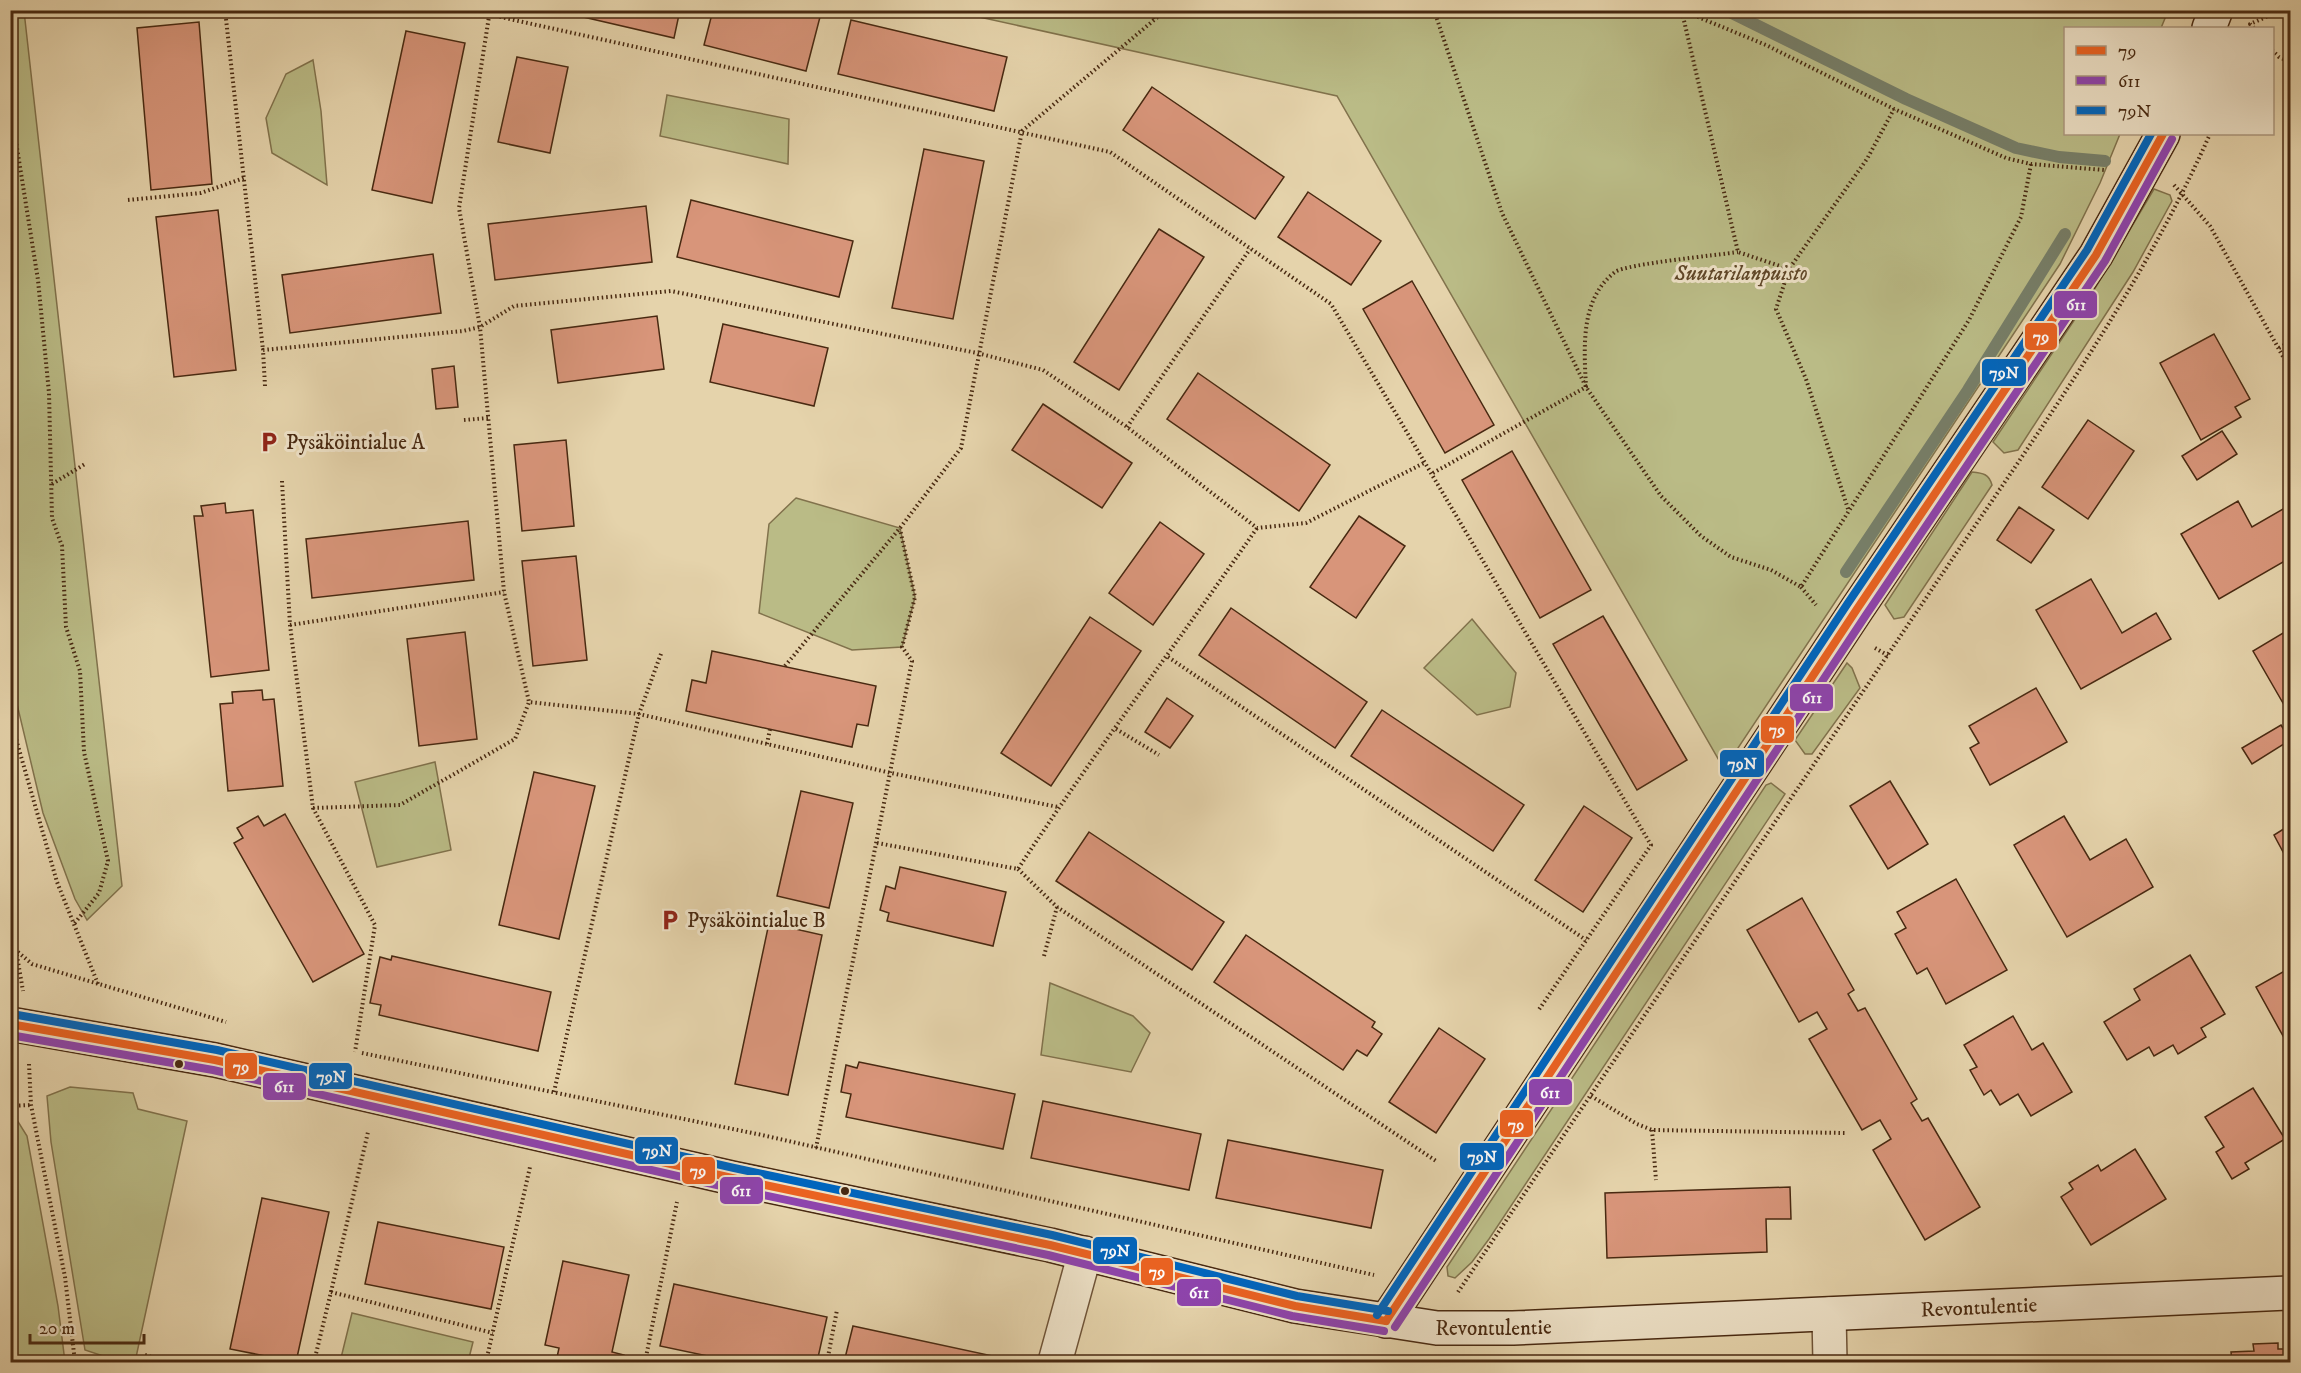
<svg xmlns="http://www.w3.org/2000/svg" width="2301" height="1373" font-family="'IM FELL DW Pica',serif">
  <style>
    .green { fill: #babb86; stroke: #81724c; stroke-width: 1.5 }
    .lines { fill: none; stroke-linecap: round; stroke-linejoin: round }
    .stream { stroke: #777f69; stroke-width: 12 }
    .building { fill: #d8957a; stroke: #482911; stroke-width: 1.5 }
    .street-casing { stroke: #6f5438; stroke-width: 36 }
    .secondary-casing { stroke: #482911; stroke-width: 36 }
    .path { stroke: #482911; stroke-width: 4; stroke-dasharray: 1.5 3; stroke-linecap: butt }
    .street { stroke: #eee2c8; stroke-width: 33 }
    .secondary { stroke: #eee2c8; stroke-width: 33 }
    .bus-1-casing { stroke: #eee2c8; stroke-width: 12 }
    .bus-2-casing { stroke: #eee2c8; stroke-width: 12 }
    .bus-3-casing { stroke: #eee2c8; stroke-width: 12 }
    .bus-1 { stroke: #ea6221; stroke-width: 8 }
    .bus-2 { stroke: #8e44ad; stroke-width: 8 }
    .bus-3 { stroke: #0065bd; stroke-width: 8 }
    .bus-dot { fill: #482911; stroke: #eee2c8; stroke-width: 2 }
    .labels { text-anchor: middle; stroke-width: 6; stroke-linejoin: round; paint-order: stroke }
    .park-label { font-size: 21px; font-style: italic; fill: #5f4628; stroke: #eee2c8 }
    .poi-label { font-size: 21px; fill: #482911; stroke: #eee2c8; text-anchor: start }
    .street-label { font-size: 21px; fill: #482911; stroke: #eee2c8 }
    .line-badge { stroke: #eee2c8; stroke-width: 2 }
    .badge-label { font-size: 16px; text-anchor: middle; font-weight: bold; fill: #fff }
  </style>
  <rect width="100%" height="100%" fill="#e5d3ab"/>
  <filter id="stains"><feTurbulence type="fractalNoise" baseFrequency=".00333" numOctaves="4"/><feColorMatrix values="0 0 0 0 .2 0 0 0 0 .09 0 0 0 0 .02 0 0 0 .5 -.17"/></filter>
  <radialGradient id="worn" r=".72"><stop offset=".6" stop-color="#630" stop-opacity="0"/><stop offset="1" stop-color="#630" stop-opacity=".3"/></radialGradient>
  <g class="green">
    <path d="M10 11H24L122 886 87 920 75 899 43 813 11 679Z"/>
    <path d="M952 11 2168 10V11L2161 28H2066V134H2120L2100 183 2060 264 1724 769 1337 96Z"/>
    <path d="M313 60 321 111 327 185 272 153 266 118 286 74Z"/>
    <path d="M667 95 789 119 788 164 660 136Z"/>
    <path d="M2154 189 2170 195 2172 201 2133 272 2018 450 2004 453 1993 442 2091 295Z"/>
    <path d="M1972 472C1983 473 1989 474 1992 485L1904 617 1894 619 1885 605Z"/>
    <path d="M796 498 900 528 915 597 902 647 852 650 759 613 769 524Z"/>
    <path d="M1472 619 1516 673 1510 707 1477 715 1424 668Z"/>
    <path d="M1847 663 1852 668 1860 688 1812 754H1805L1795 740Z"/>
    <path d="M435 762 451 850 377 867 355 782Z"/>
    <path d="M1771 783 1785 794 1489 1239 1472 1262 1455 1278 1448 1276 1447 1267 1766 785Z"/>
    <path d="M1050 983 1133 1016 1150 1033 1131 1072 1041 1055Z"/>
    <path d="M70 1087 133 1093 138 1109 187 1121 135 1362H121L85 1350 51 1142 47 1096Z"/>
    <path d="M10 1120H17L27 1136 58 1306 65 1362H11Z"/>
    <path d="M352 1313 473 1342 468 1362H340Z"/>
  </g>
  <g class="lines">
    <g class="stream">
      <path d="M1726 10 1906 99 2016 148 2059 157 2105 161"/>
      <path d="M1846 572 1968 390 2065 234"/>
    </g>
  </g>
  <g class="building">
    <path d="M553 10H680L674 38Z"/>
    <path d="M713 10H794L820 17 806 71 704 45Z"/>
    <path d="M851 20 1007 57 994 111 838 74Z"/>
    <path d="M199 22 212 184 151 190 137 28Z"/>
    <path d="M406 31 465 43 432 203 372 190Z"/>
    <path d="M517 57 568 67 550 153 498 142Z"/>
    <path d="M1152 87 1284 177 1255 219 1123 130Z"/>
    <path d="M924 149 984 161 953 319 892 308Z"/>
    <path d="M1308 192 1381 241 1351 285 1278 237Z"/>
    <path d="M691 200 853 241 839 297 677 257Z"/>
    <path d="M646 206 652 262 495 280 488 224Z"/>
    <path d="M218 210 236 370 174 377 156 217Z"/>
    <path d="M1159 229 1204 257 1119 390 1074 362Z"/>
    <path d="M433 254 441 313 290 333 282 275Z"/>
    <path d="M1412 281 1494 425 1445 453 1363 309Z"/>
    <path d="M657 316 664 369 558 383 551 330Z"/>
    <path d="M723 324 828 348 814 406 710 382Z"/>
    <path d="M2214 334 2250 399 2235 407 2241 417 2201 440 2160 363Z"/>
    <path d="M454 366 458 407 436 409 432 369Z"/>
    <path d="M1198 373 1330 465 1299 511 1167 419Z"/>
    <path d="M1043 404 1132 463 1102 508 1012 450Z"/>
    <path d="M2088 420 2134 451 2088 519 2042 487Z"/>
    <path d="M2222 431 2237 454 2197 480 2182 456Z"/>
    <path d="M566 440 574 526 522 531 514 445Z"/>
    <path d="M1512 451 1591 590 1540 618 1462 480Z"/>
    <path d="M2238 501 2252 527 2290 505V558L2219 599 2181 534Z"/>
    <path d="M225 503 226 513 253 510 269 670 211 677 194 516H203L201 506Z"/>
    <path d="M2019 507 2054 530 2031 563 1997 540Z"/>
    <path d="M1359 516 1405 546 1356 618 1310 587Z"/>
    <path d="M468 521 474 580 312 598 306 539Z"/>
    <path d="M1160 522 1204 554 1153 625 1109 593Z"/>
    <path d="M576 556 587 660 533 666 522 561Z"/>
    <path d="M2091 579 2122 633 2156 613 2171 639 2081 689 2036 610Z"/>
    <path d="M1231 608 1367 702 1335 748 1199 655Z"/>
    <path d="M1603 616 1687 760 1637 790 1553 644Z"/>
    <path d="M1090 617 1141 651 1051 786 1001 753Z"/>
    <path d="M2290 629V708L2287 710 2253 651Z"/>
    <path d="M465 632 477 739 419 746 407 639Z"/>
    <path d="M712 651 876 686 868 726 857 724 852 747 686 711 692 680 706 683Z"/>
    <path d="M2036 688 2067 742 1990 785 1970 748 1979 743 1969 726Z"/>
    <path d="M262 690 263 700 274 699 283 786 228 791 220 704 233 703 232 692Z"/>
    <path d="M1167 698 1193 716 1170 748 1145 732Z"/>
    <path d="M1382 710 1524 805 1493 851 1351 756Z"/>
    <path d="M2281 725 2290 740 2252 764 2242 748Z"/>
    <path d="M534 772 595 786 559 939 499 925Z"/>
    <path d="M1890 781 1928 844 1888 869 1850 806Z"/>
    <path d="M801 791 853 803 829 908 777 896Z"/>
    <path d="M1584 806 1632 838 1583 912 1535 880Z"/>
    <path d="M285 814 364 954 313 982 234 843 243 838 237 828 258 816 264 826Z"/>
    <path d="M2064 816 2090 860 2126 839 2153 887 2067 937 2014 845Z"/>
    <path d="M2290 825V865L2274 835Z"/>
    <path d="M1089 832 1224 922 1192 970 1056 881Z"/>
    <path d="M900 867 1006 892 993 946 887 921 889 913 880 910 886 886 895 889Z"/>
    <path d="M1956 879 2007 970 1946 1004 1927 968 1917 974 1895 934 1906 928 1897 912Z"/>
    <path d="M1802 898 1854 990 1848 994 1858 1011 1865 1008 1917 1099 1911 1103 1922 1121 1928 1118 1980 1207 1925 1240 1873 1150 1891 1139 1880 1120 1862 1130 1809 1039 1827 1029 1817 1012 1799 1022 1747 930Z"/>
    <path d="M769 923 822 935 788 1095 735 1084Z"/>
    <path d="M1246 935 1375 1022 1372 1027 1382 1034 1367 1056 1357 1050 1343 1070 1214 982Z"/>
    <path d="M2190 955 2225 1014 2201 1028 2206 1037 2178 1054 2173 1045 2154 1056 2149 1047 2127 1060 2104 1022 2140 1000 2134 989Z"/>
    <path d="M392 956 551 992 538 1051 379 1015 381 1005 370 1003 380 957 391 960Z"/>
    <path d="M2290 968V1044L2288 1045 2256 987Z"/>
    <path d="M2013 1016 2032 1050 2043 1043 2072 1092 2031 1116 2018 1094 2000 1105 1991 1090 1984 1095 1970 1070 1977 1067 1964 1045Z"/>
    <path d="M1439 1028 1485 1059 1436 1133 1389 1102Z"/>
    <path d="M859 1062 1015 1094 1003 1149 846 1117 851 1094 841 1092 846 1065 857 1068Z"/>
    <path d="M2253 1088 2285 1139 2245 1163 2249 1169 2232 1179 2216 1152 2224 1147 2205 1117Z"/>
    <path d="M1043 1101 1201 1134 1189 1190 1031 1158Z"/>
    <path d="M1228 1140 1383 1170 1371 1228 1216 1198Z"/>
    <path d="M2135 1149 2166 1199 2091 1245 2061 1197 2073 1189 2069 1183 2098 1165 2101 1171Z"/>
    <path d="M1790 1187 1791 1219H1766L1767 1252 1607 1258 1605 1193Z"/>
    <path d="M262 1198 329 1212 296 1362 230 1349Z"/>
    <path d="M378 1222 504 1247 491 1309 365 1284Z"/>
    <path d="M563 1261 629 1275 612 1352 624 1355 623 1362H556L559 1348 545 1345Z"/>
    <path d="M674 1284 827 1317 817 1362H736L660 1346Z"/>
    <path d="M853 1326 1002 1358 1001 1362H844Z"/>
    <path d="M2278 1343V1349H2290V1362H2232L2231 1352 2254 1351 2253 1344Z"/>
  </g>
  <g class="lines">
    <defs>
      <g id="street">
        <path d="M1829 1314 1830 1362"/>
        <path d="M1055 1362 1085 1253"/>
      </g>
      <g id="secondary">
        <path d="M2209 28 2216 10"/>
        <path id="s1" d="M10 1024 215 1060 732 1178 1050 1245 1295 1306 1437 1328H1513L2290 1293"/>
        <path d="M1386 1321 1857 609 2096 255 2163 134"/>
      </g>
    </defs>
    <use href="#street" class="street-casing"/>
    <use href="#secondary" class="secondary-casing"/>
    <g class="path">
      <path d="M225 10 263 350"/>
      <path d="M469 10 1110 152 1331 304 1651 845 1538 1011"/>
      <path d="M490 10 459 208 480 327 504 592 529 702 639 714 891 773 1058 807"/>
      <path d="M1149 10 1155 21"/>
      <path d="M1434 10 1502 213 1586 387 1661 496 1701 536 1731 557 1771 570 1801 587 1969 320 2021 217 2031 164"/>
      <path d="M1681 10 1766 45 1894 109 2006 158 2031 164 2104 170"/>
      <path d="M1682 12 1738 252 1789 269"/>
      <path d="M2254 28 2250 24 2282 10"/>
      <path d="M2272 50 2279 57 2290 62"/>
      <path d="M10 104 38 280 49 393 52 518 62 546 66 627 80 671 84 752 108 861 99 893 74 924"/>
      <path d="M2174 185 2210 226 2290 369"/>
      <path d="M128 200 201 193 244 178"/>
      <path d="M2279 348 2290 342"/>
      <path d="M265 386 263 350 463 331 480 327 514 306 671 291 977 353 1043 370 1127 427 1257 528 1306 523 1426 462"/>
      <path d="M464 420 488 418"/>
      <path d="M1127 427 1250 249"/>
      <path d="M1433 473 1586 387C1584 347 1580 299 1615 272 1625 264 1719 255 1738 252"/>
      <path d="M282 481 290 625 313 808 375 925 355 1052"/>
      <path d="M52 484 85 464"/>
      <path d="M1848 509 1806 379 1776 309 1789 269 1867 159 1894 109"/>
      <path d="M1801 587 1816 605"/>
      <path d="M290 625 504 592"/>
      <path d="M1875 648 1889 656"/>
      <path d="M1168 657 1586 940"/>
      <path d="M785 666 900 528 961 448 1022 131 1166 10"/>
      <path d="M10 718 57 882 98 984"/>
      <path d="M1116 729 1159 755"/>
      <path d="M767 744 770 729"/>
      <path d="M313 808 400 805 515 739 529 702"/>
      <path d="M877 843 1018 869C1094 753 1178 642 1257 528"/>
      <path d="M1018 869 1057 907 1436 1161"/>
      <path d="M10 915 23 991"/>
      <path d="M18 952 32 964 226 1022"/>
      <path d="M1044 956 1057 907"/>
      <path d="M362 1053 762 1135 1374 1275"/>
      <path d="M29 1064 31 1105 65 1277 75 1362"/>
      <path d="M554 1092 639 714 662 651"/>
      <path d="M1591 1096 1637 1124 1652 1130 1846 1133"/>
      <path d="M10 1106 31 1105"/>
      <path d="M1652 1130 1656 1180"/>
      <path d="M816 1148 912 661 902 647 915 597 900 529"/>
      <path d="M331 1292 368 1132"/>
      <path d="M1458 1292C1613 1062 1769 831 1924 601 2025 450 2136 301 2210 134"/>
      <path d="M145 1355 168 1362"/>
      <path d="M314 1362 331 1292 493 1333"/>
      <path d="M486 1362 530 1167"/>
      <path d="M645 1362 677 1202"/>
      <path d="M827 1362 837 1310"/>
    </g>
    <use href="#street" class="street"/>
    <use href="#secondary" class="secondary"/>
    <defs>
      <g id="bus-1">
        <path d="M10 1024 215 1060 732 1178 1050 1245 1295 1306 1386 1321"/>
        <path d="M1386 1321 1857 609 2096 255 2163 134"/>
      </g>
      <g id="bus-2">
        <path d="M10 1035 213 1070 730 1188 1048 1255 1292 1316 1384 1331"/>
        <path d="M1395 1327 1866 615 2105 261 2172 139"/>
      </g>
      <g id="bus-3">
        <path d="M12 1014 217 1050 734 1168 1052 1235 1297 1296 1388 1311"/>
        <path d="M1377 1315 1848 603 2087 250 2151 134"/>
      </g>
    </defs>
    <use href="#bus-1" class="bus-1-casing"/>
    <use href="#bus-2" class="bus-2-casing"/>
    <use href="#bus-3" class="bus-3-casing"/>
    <use href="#bus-1" class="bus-1"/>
    <use href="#bus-2" class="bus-2"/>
    <use href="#bus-3" class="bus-3"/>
  </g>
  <defs>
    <symbol id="parking-bare" viewBox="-9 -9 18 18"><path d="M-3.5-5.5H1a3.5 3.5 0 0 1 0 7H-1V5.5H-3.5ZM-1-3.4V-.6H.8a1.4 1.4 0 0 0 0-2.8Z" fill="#8f2418" stroke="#eee2c8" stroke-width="2.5" paint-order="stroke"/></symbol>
  </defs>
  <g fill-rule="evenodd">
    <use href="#parking-bare" x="254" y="427" width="30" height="30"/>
    <use href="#parking-bare" x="655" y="905" width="30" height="30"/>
  </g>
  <g class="bus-dot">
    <circle cx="179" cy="1064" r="5"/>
    <circle cx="845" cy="1191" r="5"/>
  </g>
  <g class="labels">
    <g class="park-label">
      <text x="1741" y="280">Suutarilanpuisto</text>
    </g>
    <g class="poi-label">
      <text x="286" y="449">Pysäköintialue A</text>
      <text x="687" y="927">Pysäköintialue B</text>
    </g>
    <g class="street-label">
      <text dy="7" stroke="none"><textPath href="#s1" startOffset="2002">Revontulentie</textPath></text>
      <text dy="7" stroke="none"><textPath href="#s1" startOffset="1516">Revontulentie</textPath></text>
    </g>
  </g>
  <g class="line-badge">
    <rect x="2053" y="290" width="45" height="29" rx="6" fill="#8e44ad"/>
    <rect x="2024" y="322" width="34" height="29" rx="6" fill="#ea6221"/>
    <rect x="1981" y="358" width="46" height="29" rx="6" fill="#0065bd"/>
    <rect x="1789" y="683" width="45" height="29" rx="6" fill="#8e44ad"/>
    <rect x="1760" y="715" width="35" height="29" rx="6" fill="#ea6221"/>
    <rect x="1719" y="749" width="46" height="29" rx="6" fill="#0065bd"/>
    <rect x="224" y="1052" width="34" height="28" rx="6" fill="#ea6221"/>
    <rect x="308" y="1062" width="45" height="28" rx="6" fill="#0065bd"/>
    <rect x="262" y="1072" width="45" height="29" rx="6" fill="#8e44ad"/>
    <rect x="1528" y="1078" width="45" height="28" rx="6" fill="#8e44ad"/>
    <rect x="1499" y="1109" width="35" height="29" rx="6" fill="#ea6221"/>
    <rect x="634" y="1136" width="45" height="29" rx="6" fill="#0065bd"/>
    <rect x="1459" y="1142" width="46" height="29" rx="6" fill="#0065bd"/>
    <rect x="681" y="1156" width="35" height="29" rx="6" fill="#ea6221"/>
    <rect x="719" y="1176" width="45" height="29" rx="6" fill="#8e44ad"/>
    <rect x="1092" y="1236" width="46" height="29" rx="6" fill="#0065bd"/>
    <rect x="1140" y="1257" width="34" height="29" rx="6" fill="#ea6221"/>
    <rect x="1176" y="1278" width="46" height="29" rx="6" fill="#8e44ad"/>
  </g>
  <g class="badge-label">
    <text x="2076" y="310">611</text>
    <text x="2041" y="342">79</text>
    <text x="2004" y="378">79N</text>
    <text x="1812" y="703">611</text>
    <text x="1777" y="735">79</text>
    <text x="1742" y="769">79N</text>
    <text x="241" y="1072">79</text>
    <text x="331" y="1082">79N</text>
    <text x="284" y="1092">611</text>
    <text x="1550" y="1098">611</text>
    <text x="1516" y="1130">79</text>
    <text x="657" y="1156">79N</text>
    <text x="1482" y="1162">79N</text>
    <text x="698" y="1176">79</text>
    <text x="741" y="1196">611</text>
    <text x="1115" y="1256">79N</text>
    <text x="1157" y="1277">79</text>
    <text x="1199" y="1298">611</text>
  </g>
  <rect width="2301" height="1373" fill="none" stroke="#e5d3ab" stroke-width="36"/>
  <rect x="12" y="12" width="2277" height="1349" fill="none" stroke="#482911" stroke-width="3"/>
  <rect x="18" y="18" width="2265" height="1337" fill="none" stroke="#482911" stroke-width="1.5"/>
  <rect x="2064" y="27" width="210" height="108" fill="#eee2c8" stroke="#ac987f" stroke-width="1.5"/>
  <rect x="2076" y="46" width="30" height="9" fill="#ea6221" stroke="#ac987f" stroke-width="1.5"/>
  <text x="2118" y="57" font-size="18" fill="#482911">79</text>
  <rect x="2076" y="76" width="30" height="9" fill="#8e44ad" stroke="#ac987f" stroke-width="1.5"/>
  <text x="2118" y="87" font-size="18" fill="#482911">611</text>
  <rect x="2076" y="106" width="30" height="9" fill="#0065bd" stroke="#ac987f" stroke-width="1.5"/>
  <text x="2118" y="117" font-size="18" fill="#482911">79N</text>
  <path d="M30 1334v9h114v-9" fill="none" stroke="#482911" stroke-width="3"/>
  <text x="39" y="1334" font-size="18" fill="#482911" stroke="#eee2c8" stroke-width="4.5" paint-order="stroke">20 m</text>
  <rect width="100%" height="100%" filter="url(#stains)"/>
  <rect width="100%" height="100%" fill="url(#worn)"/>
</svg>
